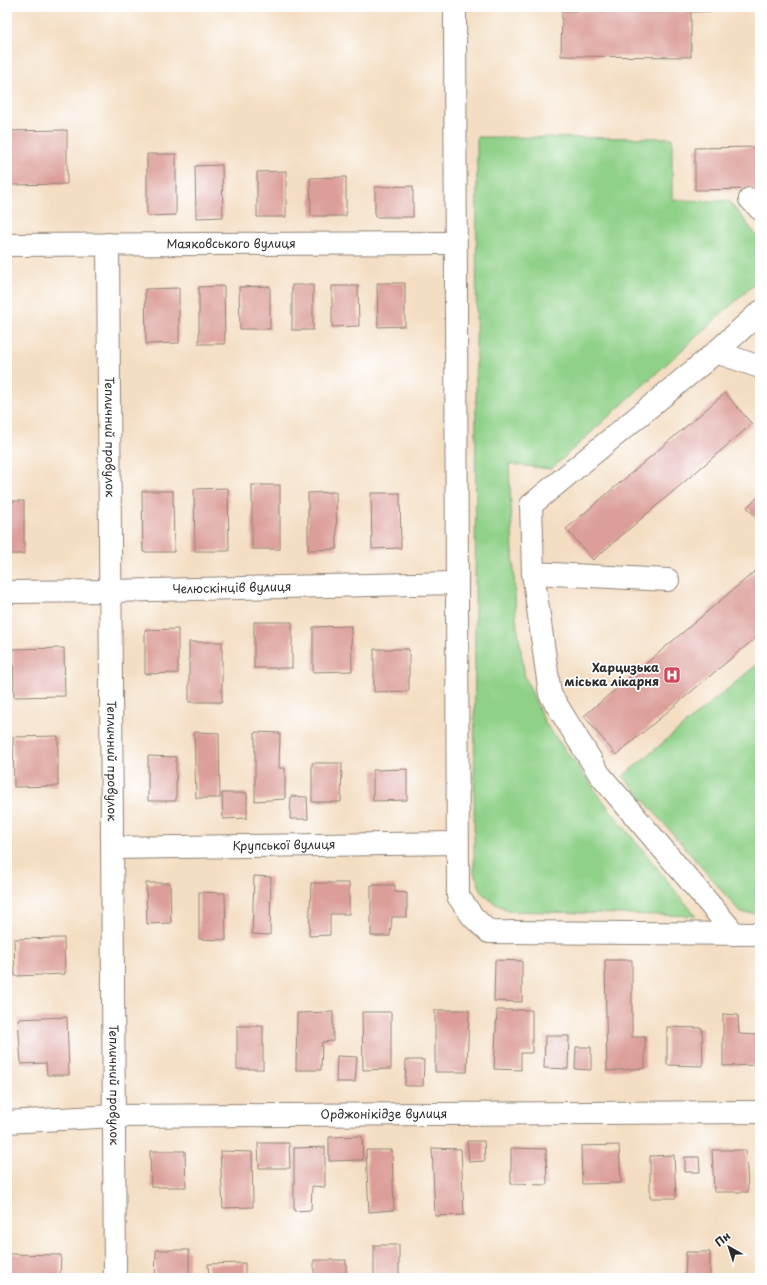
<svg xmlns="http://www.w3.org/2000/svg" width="767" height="1285" font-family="'Playpen Sans',sans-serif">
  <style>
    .green { fill: #90d189; stroke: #5e7e5a }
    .building { fill: #dc9e99 }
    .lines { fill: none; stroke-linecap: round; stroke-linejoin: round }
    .minor-casing { stroke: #908477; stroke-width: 24 }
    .minor { stroke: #fff; stroke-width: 22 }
    .labels { text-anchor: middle; stroke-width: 3.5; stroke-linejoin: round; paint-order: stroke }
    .street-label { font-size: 12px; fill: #2b2b2b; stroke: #fff }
    .poi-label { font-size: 12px; font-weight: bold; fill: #2b2b2b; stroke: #fff; text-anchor: end }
  </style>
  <rect width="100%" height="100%" fill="#fff"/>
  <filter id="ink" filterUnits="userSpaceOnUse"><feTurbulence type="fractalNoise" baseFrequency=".025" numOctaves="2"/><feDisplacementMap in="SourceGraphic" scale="8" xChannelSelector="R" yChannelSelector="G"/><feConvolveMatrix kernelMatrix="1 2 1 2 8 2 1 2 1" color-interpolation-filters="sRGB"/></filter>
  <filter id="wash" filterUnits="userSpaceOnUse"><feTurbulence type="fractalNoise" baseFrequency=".012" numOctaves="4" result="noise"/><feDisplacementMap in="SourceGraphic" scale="16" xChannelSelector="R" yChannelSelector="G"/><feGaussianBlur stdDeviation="0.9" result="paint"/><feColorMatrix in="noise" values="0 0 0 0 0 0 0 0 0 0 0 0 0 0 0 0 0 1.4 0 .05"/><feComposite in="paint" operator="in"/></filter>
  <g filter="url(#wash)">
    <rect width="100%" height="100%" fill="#f4dec3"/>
    <g class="green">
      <path d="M477 137 672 138V200L729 201 758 237H760V279L551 469 509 464 516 618 525 677 545 723 610 810 696 916 509 911 494 903 482 893 474 872Z"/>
      <path d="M760 662V913H741L623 776Z"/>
    </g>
    <g id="blocks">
      <g class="building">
        <path d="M683 7H719V11L691 12V57L561 56 562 11 683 12Z"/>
        <path d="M67 130V184L8 185 7 131Z"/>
        <path d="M760 147V189L695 190V148Z"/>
        <path d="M147 154H176V215L147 216Z"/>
        <path d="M222 165 223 217 196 218 195 166Z"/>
        <path d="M286 171V217H257V172Z"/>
        <path d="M346 177V216H311L310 178Z"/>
        <path d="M413 186V217H375V187Z"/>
        <path d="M377 283H405V326L378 327Z"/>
        <rect x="292" y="285" width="21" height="45"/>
        <path d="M224 286 225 344H199V287Z"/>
        <path d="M270 286V329H240L239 287Z"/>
        <path d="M332 286H358L359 326 332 327Z"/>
        <path d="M179 288V343L146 344 145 289Z"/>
        <path d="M725 393 752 424 593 560 566 529Z"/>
        <rect x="252" y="485" width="28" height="64"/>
        <path d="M228 488 229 551H195L194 489Z"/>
        <path d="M142 491H173L174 552H143Z"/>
        <path d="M336 492 337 549 308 550V493Z"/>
        <path d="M371 493H400L401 548 372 549Z"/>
        <path d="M760 495V522L747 507Z"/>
        <rect x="7" y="501" width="17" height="53"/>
        <path d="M760 567V634L616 755 584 716Z"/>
        <rect x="254" y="622" width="38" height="46"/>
        <path d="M351 626 352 671 313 672V627Z"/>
        <path d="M178 629V673L145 674V630Z"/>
        <rect x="189" y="642" width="33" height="60"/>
        <path d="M64 648 65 696 14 697 13 649Z"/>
        <path d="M374 649H409V691L374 692Z"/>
        <path d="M194 732 219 733 220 798H196Z"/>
        <path d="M255 732 280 733 279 768H285V799L255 801Z"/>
        <path d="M58 736V786L14 787 13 737Z"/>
        <path d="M148 756 176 757V801H148Z"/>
        <path d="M312 763H342L341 802H312Z"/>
        <path d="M407 769V800L373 801V770Z"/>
        <path d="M222 793H247V818L223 819Z"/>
        <path d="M291 796 307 797 308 819H290Z"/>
        <path d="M254 876 271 877 270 935 252 934Z"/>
        <path d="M146 883H170L171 923 147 924Z"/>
        <path d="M311 883H349V914H330V935L309 936Z"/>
        <path d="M371 885H395V892L407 893V917H392L390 936H371Z"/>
        <path d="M199 892 225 893 226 940 199 939Z"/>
        <path d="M64 938 65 974 15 976 14 939Z"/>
        <path d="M495 960 522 961V1002L494 1001Z"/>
        <path d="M605 960H632V1037H645V1068L607 1071Z"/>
        <path d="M435 1010H469L467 1072H435Z"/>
        <path d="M497 1010H532V1053H521V1070L494 1069Z"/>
        <path d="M333 1012V1041L322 1042 321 1070H296L297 1013Z"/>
        <path d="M362 1012H391V1069L363 1070Z"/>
        <path d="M723 1014 738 1015 739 1034 757 1035V1065L723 1066Z"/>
        <path d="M67 1017 69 1075H47L46 1063 21 1064 18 1019Z"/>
        <rect x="237" y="1026" width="26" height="43"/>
        <path d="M667 1027 702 1028 703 1066 667 1065Z"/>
        <path d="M545 1036H569L568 1069 544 1068Z"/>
        <path d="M576 1047H591V1070L575 1069Z"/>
        <path d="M337 1056 357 1057 355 1082H336Z"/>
        <path d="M406 1060H424L423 1086H405Z"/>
        <path d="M362 1136 363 1160 329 1161V1137Z"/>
        <path d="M467 1141H484L485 1161 469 1162Z"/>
        <path d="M258 1143H289L290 1168H259Z"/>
        <path d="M619 1145 621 1183 582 1184 581 1146Z"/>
        <path d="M325 1147V1187L312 1186 311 1210 294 1211V1148Z"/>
        <path d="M432 1148 461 1149 464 1215 435 1216Z"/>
        <path d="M511 1148 546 1149 547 1185 511 1184Z"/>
        <path d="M366 1150H392L394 1210 369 1212Z"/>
        <path d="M712 1150H746L748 1192H714Z"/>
        <path d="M150 1151H185L186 1187H151Z"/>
        <path d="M220 1151 252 1152 253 1207 223 1208Z"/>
        <path d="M674 1155 676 1198H650V1156Z"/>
        <path d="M685 1157H699L700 1172H685Z"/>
        <rect x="374" y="1245" width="25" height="33"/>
        <path d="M156 1250H189V1278H155Z"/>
        <path d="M686 1252H710V1278H685Z"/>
        <path d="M9 1254 61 1255 60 1278H8Z"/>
        <rect x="314" y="1260" width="32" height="18"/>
        <path d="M245 1263V1278H209L208 1264Z"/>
      </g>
    </g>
  </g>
  <g filter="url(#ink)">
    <use href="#blocks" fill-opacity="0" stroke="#908477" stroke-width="1"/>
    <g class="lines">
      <defs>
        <g id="minor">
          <path d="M455 7 458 896 473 917 489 932 760 934"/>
          <path d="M750 199 760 209"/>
          <path id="s1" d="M108 244 115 1278"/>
          <path id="s2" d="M7 245 455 243"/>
          <path d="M760 312 716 352 760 367"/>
          <path d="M533 573 550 694 600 775 735 934"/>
          <path d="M668 580 533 573 531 505 716 352"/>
          <path id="s3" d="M7 592 110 591 457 583"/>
          <path id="s4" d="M112 848 457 843"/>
          <path id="s5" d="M7 1122 114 1116 760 1112"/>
        </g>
      </defs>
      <use href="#minor" class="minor-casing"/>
      <use href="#minor" class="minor"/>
    </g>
  </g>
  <defs>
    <symbol id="hospital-square" viewBox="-11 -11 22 22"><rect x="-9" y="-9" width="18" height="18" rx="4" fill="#d1495b" stroke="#fff"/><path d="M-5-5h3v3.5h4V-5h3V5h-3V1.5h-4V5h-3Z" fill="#fff"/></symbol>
  </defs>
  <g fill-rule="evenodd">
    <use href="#hospital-square" x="662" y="665" width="20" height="20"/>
  </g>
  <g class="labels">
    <g class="street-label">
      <text dy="4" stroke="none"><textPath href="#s2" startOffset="224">Маяковського вулиця</textPath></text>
      <text dy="4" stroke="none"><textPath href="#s1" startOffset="193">Тепличний провулок</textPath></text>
      <text dy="4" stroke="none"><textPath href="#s3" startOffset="225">Челюскінців вулиця</textPath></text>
      <text dy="4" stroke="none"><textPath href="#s1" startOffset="517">Тепличний провулок</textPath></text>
      <text dy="4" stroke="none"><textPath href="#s4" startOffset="172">Крупської вулиця</textPath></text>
      <text dy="4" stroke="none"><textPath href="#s1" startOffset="841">Тепличний провулок</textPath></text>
      <text dy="4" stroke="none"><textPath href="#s5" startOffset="377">Орджонікідзе вулиця</textPath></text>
    </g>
    <g class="poi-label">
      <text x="659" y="672">Харцизька<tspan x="659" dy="14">міська лікарня</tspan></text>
    </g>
  </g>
  <rect width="767" height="1285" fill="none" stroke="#fff" stroke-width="24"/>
  <g transform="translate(729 1247) rotate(321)" stroke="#ffffff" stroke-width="3" paint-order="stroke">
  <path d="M0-3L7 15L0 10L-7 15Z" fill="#2b2b2b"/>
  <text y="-6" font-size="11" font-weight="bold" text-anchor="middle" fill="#2b2b2b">Пн</text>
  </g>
</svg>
